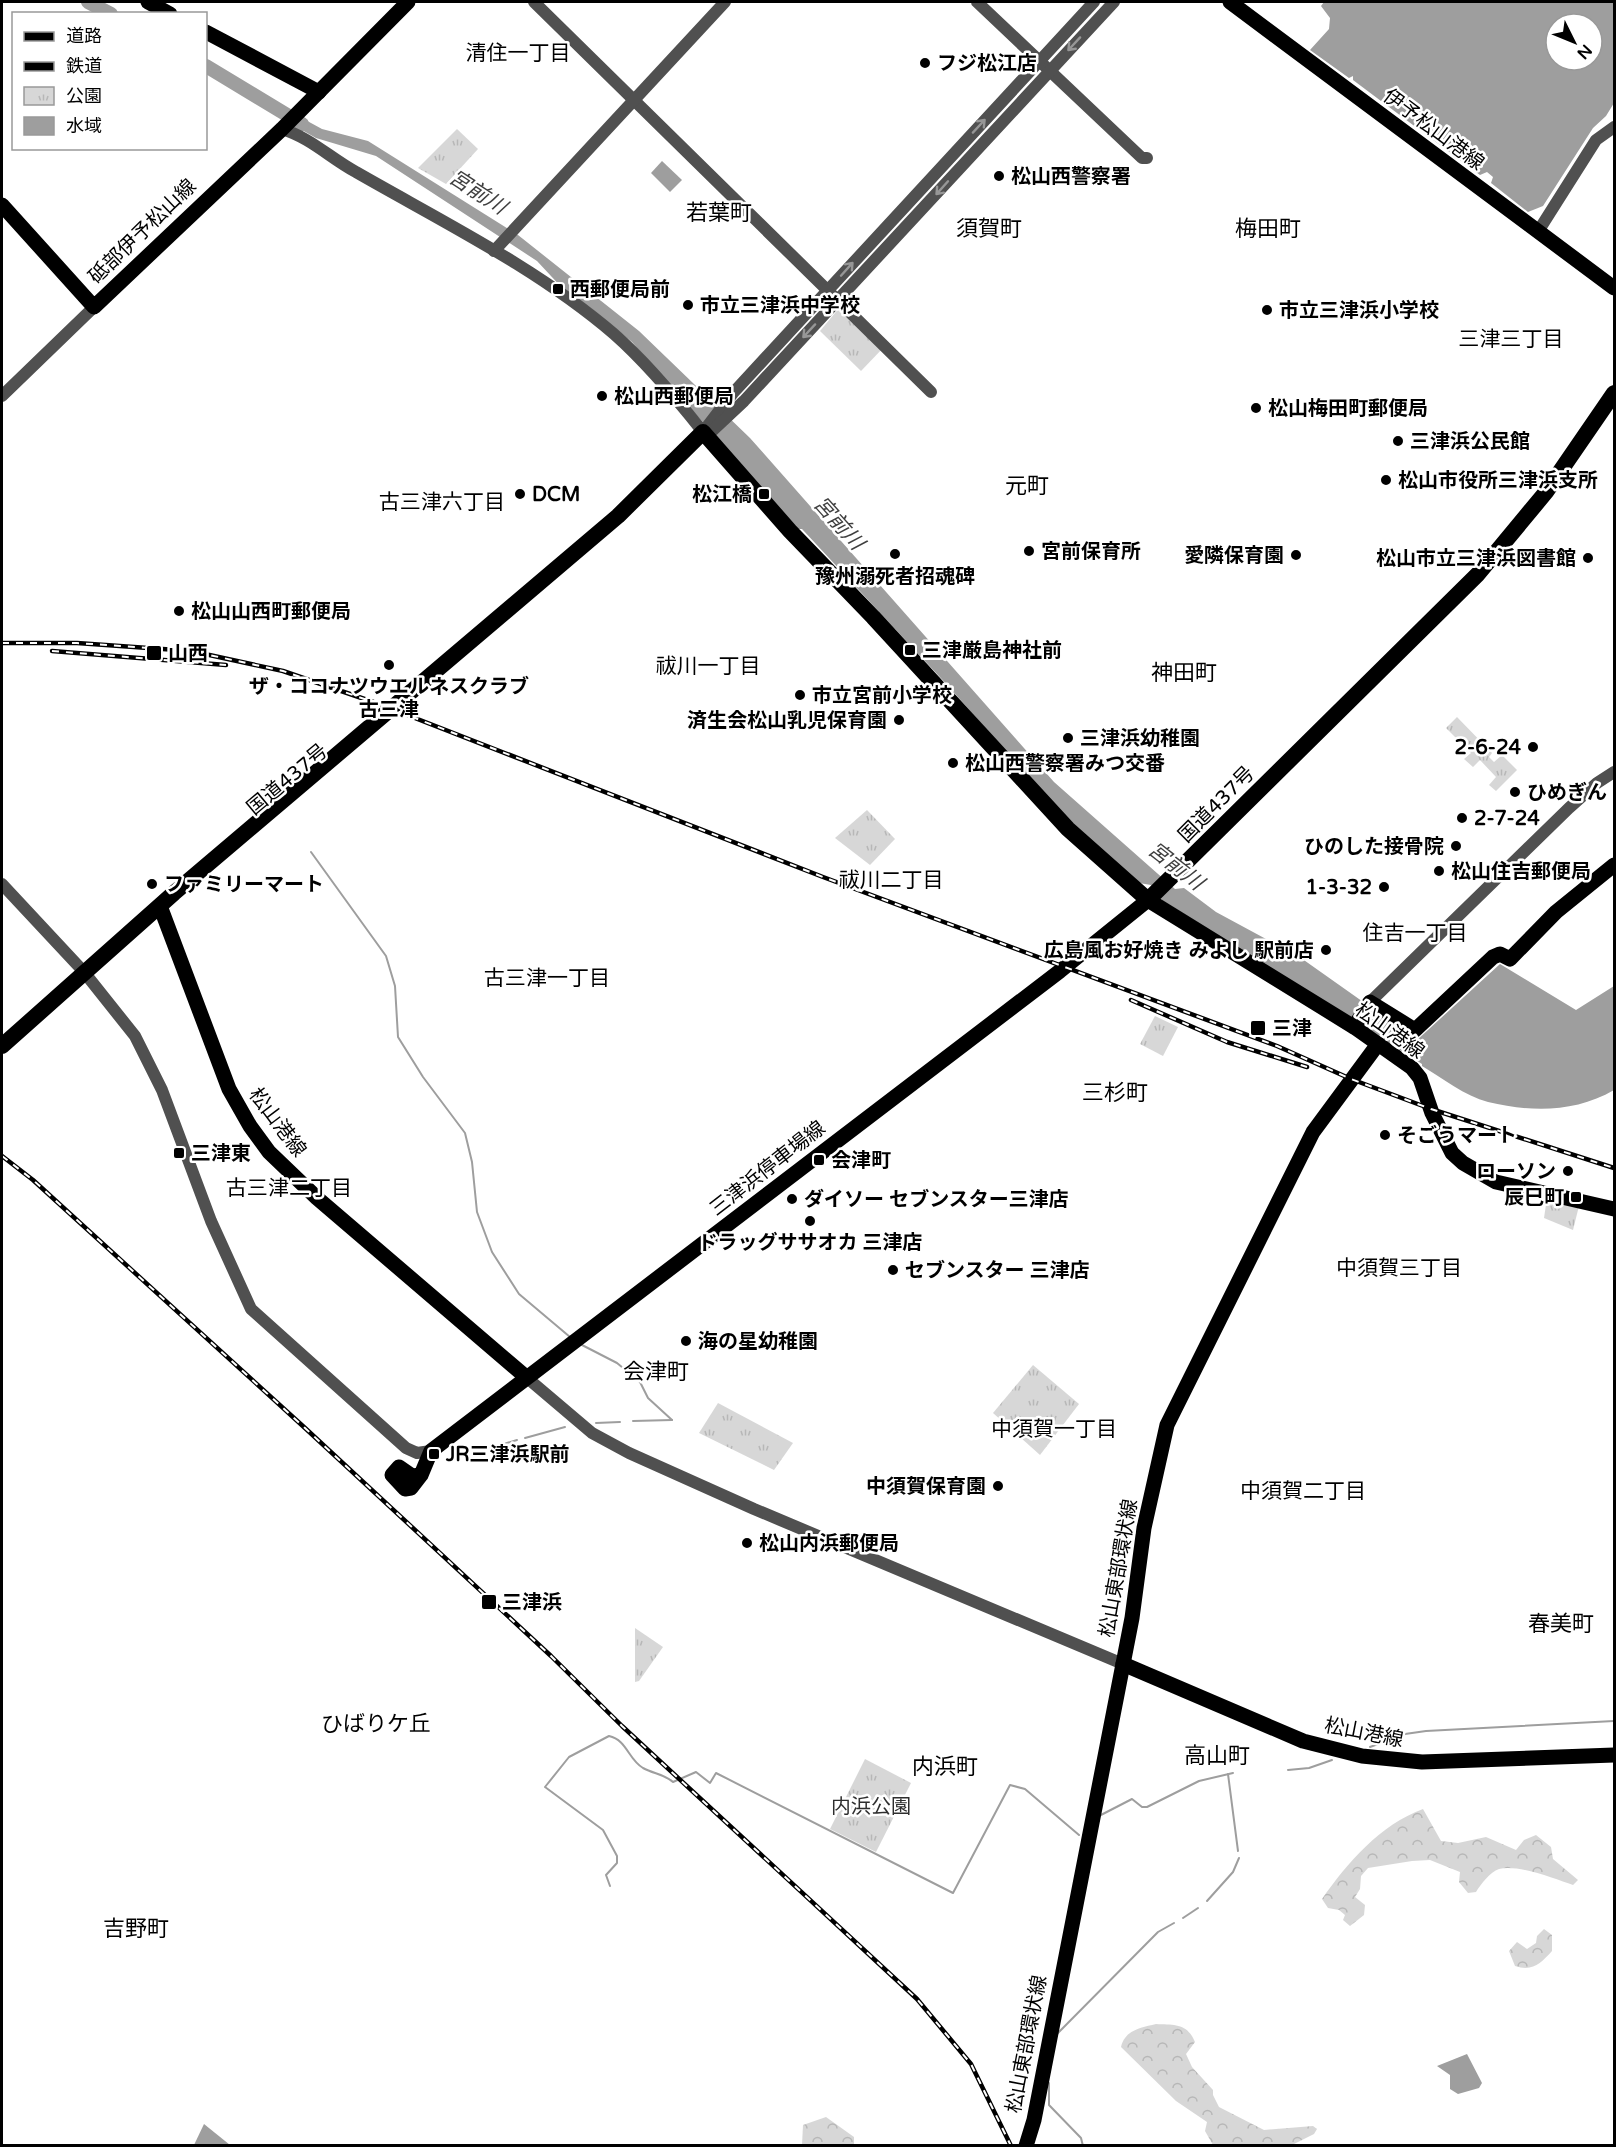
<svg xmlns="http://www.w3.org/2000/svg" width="1616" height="2147" font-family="'Varela Round','Noto Sans JP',sans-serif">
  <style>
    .forest { fill: url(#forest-crowns) }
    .park { fill: url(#park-tufts) }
    .water { fill: #9e9e9e; fill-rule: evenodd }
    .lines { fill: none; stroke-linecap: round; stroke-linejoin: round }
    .stream { stroke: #9e9e9e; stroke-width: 2 }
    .river { stroke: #9e9e9e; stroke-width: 14 }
    .minor { stroke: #505050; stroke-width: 12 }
    .major { stroke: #000; stroke-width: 15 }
    .highway { stroke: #000; stroke-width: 16 }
    .rail-casing { stroke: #000; stroke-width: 4.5 }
    .rail { stroke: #fff; stroke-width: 2; stroke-dasharray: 7; stroke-linecap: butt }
    .oneway { stroke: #969696 }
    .poi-dot { fill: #000; stroke: #fff; stroke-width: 2 }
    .labels { text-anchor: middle; stroke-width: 5; stroke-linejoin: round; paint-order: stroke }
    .poi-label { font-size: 20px; font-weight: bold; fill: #000; stroke: #fff; text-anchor: start }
    .street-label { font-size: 20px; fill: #000; stroke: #fff }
    .park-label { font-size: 20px; fill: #2e2e2e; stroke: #fff }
    .neighbourhood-label { font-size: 21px; fill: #000; stroke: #fff }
    .water-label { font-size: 21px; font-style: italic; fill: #3f3f3f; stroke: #fff }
    .quarter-label { font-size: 22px; fill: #000; stroke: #fff }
  </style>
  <defs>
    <pattern id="forest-crowns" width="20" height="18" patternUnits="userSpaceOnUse" patternTransform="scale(1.5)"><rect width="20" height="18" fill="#d7d7d7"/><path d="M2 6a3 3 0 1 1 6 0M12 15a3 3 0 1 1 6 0" fill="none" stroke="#b7b7b7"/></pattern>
    <pattern id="park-tufts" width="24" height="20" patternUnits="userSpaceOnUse" patternTransform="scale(1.5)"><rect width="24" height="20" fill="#d7d7d7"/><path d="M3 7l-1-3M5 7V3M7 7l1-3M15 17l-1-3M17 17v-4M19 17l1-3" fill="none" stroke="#b7b7b7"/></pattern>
  </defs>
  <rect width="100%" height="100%" fill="#fff"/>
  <g class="forest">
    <path d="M1423 1809 1441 1841 1458 1843 1486 1837 1516 1850 1524 1840 1536 1835 1551 1847 1553 1859 1578 1880 1573 1885C1555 1879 1518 1864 1499 1869 1490 1872 1481 1884 1476 1892L1468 1893 1459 1882 1460 1872 1430 1860 1412 1861 1368 1868 1361 1876 1360 1889 1355 1897 1365 1905 1364 1915 1350 1926 1343 1920 1345 1915 1339 1910 1328 1908 1322 1899C1348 1862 1380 1825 1423 1809Z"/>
    <path d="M1544 1929 1552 1935V1951C1541 1963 1533 1972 1515 1966L1509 1951 1517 1942 1527 1949 1536 1943 1537 1936Z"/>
    <path d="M1156 2024C1175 2025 1187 2023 1195 2042L1186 2054 1192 2067 1213 2090V2095L1219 2107 1264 2130 1313 2126 1317 2129 1314 2134 1292 2145H1213L1205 2131 1207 2122 1176 2101 1121 2047C1125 2030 1140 2028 1156 2024Z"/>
    <path d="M826 2117 854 2137V2145H802L803 2125Z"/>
  </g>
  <g class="park">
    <path d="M457 129 478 149 446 184 418 168Z"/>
    <path d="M840 307 884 347 861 371 820 331Z"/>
    <path d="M1457 717 1492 753 1489 757 1494 762 1502 755 1517 770 1496 791 1489 785 1496 777 1480 760 1473 767 1464 759 1471 753 1446 728Z"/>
    <path d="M867 810 895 839 870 865 835 838Z"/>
    <path d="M1155 1016 1178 1027 1163 1056 1140 1044Z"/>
    <path d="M1547 1198 1579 1206 1573 1230 1544 1218Z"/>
    <path d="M1033 1365 1079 1404 1040 1455 993 1413Z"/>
    <path d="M718 1403 793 1443 774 1470 699 1433Z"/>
    <path d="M635 1628 663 1647 639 1681 635 1682Z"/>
    <path d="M865 1759 911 1783 876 1852 830 1829Z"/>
  </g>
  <g class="water">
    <path d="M1324 2H1614V103L1606 116 1593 128 1543 206 1528 212 1491 183 1493 177 1487 172 1480 175 1428 136V130L1421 127 1417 128 1353 80V76L1349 78 1310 50 1329 29 1330 18 1321 6ZM1556 24H1592V60H1556Z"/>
    <path d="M300 117 322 129 368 141 518 235 639 331 750 438 1054 782 1175 889 1184 888 1216 912 1301 958 1417 1040 1500 964 1576 1010 1614 986V1090C1575 1113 1530 1112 1488 1102 1465 1096 1442 1078 1422 1066V1064L1162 900 1151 885 1139 883 1063 816 950 688 802 529H797L632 342 592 309 564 290 537 261 376 156 316 138 293 125Z"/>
    <path d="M662 161 682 180 670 192 651 173Z"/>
    <path d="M1467 2054 1482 2083 1479 2088 1458 2094 1450 2089V2075L1437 2066Z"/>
    <path d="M204 2124 230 2145H194Z"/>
  </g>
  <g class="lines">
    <g class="stream">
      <path d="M311 852 386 956 395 986 398 1037 423 1077 465 1133 472 1162 477 1212 492 1252 519 1294 570 1337"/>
      <path d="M582 1345 617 1363 640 1382 648 1398 672 1420"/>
      <path d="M633 1421 672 1420"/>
      <path d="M596 1423 620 1422"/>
      <path d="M525 1438 565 1427"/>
      <path d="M474 1453 517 1440"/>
      <path d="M1370 1747 1405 1734 1426 1731 1614 1721"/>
      <path d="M1288 1770 1309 1768 1332 1760"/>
      <path d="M1228 1774 1238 1851"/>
      <path d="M1099 1816 1132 1799 1142 1807H1147L1199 1781 1233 1773"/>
      <path d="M610 1886 606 1875 617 1863V1856L603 1830 545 1787 569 1757 609 1736C627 1740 628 1759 643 1768 654 1774 664 1774 673 1782L696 1772 710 1783 716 1773 953 1893 1010 1785 1025 1789 1079 1835"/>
      <path d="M1207 1901 1233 1872 1239 1858"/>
      <path d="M1183 1918 1198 1908"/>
      <path d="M1057 2034 1158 1932 1174 1923"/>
      <path d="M1049 2083V2105L1081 2138 1083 2146"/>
    </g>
    <g class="river">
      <path d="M88 2 111 14"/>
      <path d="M206 66 302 124"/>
    </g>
    <g class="minor">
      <path d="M534 2 931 392"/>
      <path d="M977 2 1142 158H1147"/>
      <path d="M282 129C311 138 330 158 356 172 443 222 537 268 614 334 646 362 676 398 703 432L733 393 1094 2"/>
      <path d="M1539 230 1596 140 1614 127"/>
      <path d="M494 251 725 2"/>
      <path d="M2 396 94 307"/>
      <path d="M713 430 744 401 1114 2"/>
      <path d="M2 884 84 972 135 1036 162 1090 211 1221 251 1309 406 1448 417 1453 431 1451"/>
      <path d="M1370 1002 1569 808 1597 783 1614 772"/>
      <path d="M526 1377 592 1433 629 1453 754 1509 1123 1664"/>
    </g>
    <g class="major">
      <path d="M148 2 170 14"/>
      <path d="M1230 2 1614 288"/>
      <path d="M206 32 319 92"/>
      <path d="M2 205 94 307 282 129 408 2"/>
      <path d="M160 906 229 1089 250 1126 269 1152 317 1198 526 1377"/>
      <path d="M1354 1027 1370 1002 1415 1030 1493 957 1500 954 1510 959 1556 912 1614 865"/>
      <path d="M421 1475 412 1476 399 1467 392 1475 405 1489 411 1488 421 1475 431 1451 1060 971 1148 900 1354 1027 1412 1068 1420 1078 1432 1113 1452 1153 1463 1163 1496 1182 1614 1209"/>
      <path d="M1123 1664 1303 1741 1362 1756 1422 1762 1614 1755"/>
      <path d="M1026 2146 1034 2120 1132 1618 1144 1528 1167 1425 1313 1132 1378 1044"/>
    </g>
    <path class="highway" d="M2 1046 174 893 618 516 703 432 790 531 873 617 1068 829 1148 900 1478 574 1546 492 1614 393"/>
    <defs>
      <g id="rail">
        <path d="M2 643H77L191 651 283 671 379 704 823 877 1277 1046 1351 1079 1431 1109 1614 1168"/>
        <path d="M52 651 226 665"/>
        <path d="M1131 1000 1227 1042 1307 1067"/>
        <path d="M2 1156 33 1180 305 1428 551 1656 622 1726 917 1999 971 2064 1011 2146"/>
      </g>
    </defs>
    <use href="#rail" class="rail-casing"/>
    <use href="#rail" class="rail"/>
  </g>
  <defs><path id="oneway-shaft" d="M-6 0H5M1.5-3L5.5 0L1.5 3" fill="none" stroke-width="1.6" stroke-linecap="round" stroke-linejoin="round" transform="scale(1.5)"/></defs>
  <g class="oneway">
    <use href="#oneway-shaft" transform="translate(1074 44) rotate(133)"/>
    <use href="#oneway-shaft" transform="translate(979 126) rotate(-47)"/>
    <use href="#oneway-shaft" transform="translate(942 188) rotate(132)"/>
    <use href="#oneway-shaft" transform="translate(847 269) rotate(-48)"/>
    <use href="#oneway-shaft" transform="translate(809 331) rotate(133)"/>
  </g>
  <g class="poi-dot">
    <circle cx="925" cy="63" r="6"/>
    <circle cx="999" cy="176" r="6"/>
    <rect x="552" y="283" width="12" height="12" rx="3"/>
    <circle cx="688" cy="305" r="6"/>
    <circle cx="1267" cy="310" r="6"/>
    <circle cx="602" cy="396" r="6"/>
    <circle cx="1256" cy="408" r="6"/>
    <circle cx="1398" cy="441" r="6"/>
    <circle cx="1386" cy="480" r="6"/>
    <circle cx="520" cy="494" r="6"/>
    <rect x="758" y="488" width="12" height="12" rx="3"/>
    <circle cx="1029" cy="551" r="6"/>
    <circle cx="895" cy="554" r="6"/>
    <circle cx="1296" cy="555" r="6"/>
    <circle cx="1588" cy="558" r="6"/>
    <circle cx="179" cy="611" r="6"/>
    <rect x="904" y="644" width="12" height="12" rx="3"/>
    <rect x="146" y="645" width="16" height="16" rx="3"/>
    <circle cx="389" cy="665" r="6"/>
    <circle cx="800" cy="695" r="6"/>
    <circle cx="899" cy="720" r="6"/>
    <circle cx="1068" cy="738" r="6"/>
    <circle cx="1533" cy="747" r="6"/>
    <circle cx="953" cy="763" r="6"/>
    <circle cx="1515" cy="792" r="6"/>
    <circle cx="1462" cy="818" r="6"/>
    <circle cx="1456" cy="846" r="6"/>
    <circle cx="1439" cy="871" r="6"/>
    <circle cx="152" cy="884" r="6"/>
    <circle cx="1384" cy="887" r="6"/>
    <circle cx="1326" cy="950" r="6"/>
    <rect x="1250" y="1020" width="16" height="16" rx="3"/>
    <circle cx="1385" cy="1135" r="6"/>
    <rect x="173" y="1147" width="12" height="12" rx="3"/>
    <rect x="813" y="1154" width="12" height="12" rx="3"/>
    <circle cx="1568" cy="1171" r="6"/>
    <rect x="1570" y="1191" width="12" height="12" rx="3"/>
    <circle cx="792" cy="1199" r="6"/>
    <circle cx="810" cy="1221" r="6"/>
    <circle cx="893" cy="1270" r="6"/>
    <circle cx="686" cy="1341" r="6"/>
    <rect x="428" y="1448" width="12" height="12" rx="3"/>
    <circle cx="998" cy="1486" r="6"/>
    <circle cx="747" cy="1543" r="6"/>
    <rect x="481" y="1594" width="16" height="16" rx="3"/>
  </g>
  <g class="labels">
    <g class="poi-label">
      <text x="937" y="70">フジ松江店</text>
      <text x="1011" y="183">松山西警察署</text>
      <text x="570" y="296">西郵便局前</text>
      <text x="700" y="312">市立三津浜中学校</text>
      <text x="1279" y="317">市立三津浜小学校</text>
      <text x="614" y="403">松山西郵便局</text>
      <text x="1268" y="415">松山梅田町郵便局</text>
      <text x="1410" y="448">三津浜公民館</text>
      <text x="1398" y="487">松山市役所三津浜支所</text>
      <text x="532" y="501">DCM</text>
      <text x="752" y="501" text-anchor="end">松江橋</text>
      <text x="1041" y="558">宮前保育所</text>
      <text x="1284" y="562" text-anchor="end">愛隣保育園</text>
      <text x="1576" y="565" text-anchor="end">松山市立三津浜図書館</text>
      <text x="895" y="583" text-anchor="middle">豫州溺死者招魂碑</text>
      <text x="191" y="618">松山山西町郵便局</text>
      <text x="922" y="657">三津厳島神社前</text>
      <text x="168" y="660">山西</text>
      <text x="389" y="693" text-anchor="middle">ザ・ココナツウエルネスクラブ<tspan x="389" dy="23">古三津</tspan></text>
      <text x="812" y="702">市立宮前小学校</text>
      <text x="887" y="727" text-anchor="end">済生会松山乳児保育園</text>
      <text x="1080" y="745">三津浜幼稚園</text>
      <text x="1521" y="754" text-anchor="end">2-6-24</text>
      <text x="965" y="770">松山西警察署みつ交番</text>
      <text x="1527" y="799">ひめぎん</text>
      <text x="1474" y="825">2-7-24</text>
      <text x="1444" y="853" text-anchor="end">ひのした接骨院</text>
      <text x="1451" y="878">松山住吉郵便局</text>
      <text x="164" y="891">ファミリーマート</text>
      <text x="1372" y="894" text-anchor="end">1-3-32</text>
      <text x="1314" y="957" text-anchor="end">広島風お好焼き みよし 駅前店</text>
      <text x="1272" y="1035">三津</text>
      <text x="1397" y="1142">そごうマート</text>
      <text x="191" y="1160">三津東</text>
      <text x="831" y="1167">会津町</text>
      <text x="1556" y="1178" text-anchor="end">ローソン</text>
      <text x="1564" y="1204" text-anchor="end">辰巳町</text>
      <text x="804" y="1206">ダイソー セブンスター三津店</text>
      <text x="810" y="1249" text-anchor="middle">ドラッグササオカ 三津店</text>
      <text x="905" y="1277">セブンスター 三津店</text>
      <text x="698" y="1348">海の星幼稚園</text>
      <text x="446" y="1461">JR三津浜駅前</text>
      <text x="986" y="1493" text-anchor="end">中須賀保育園</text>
      <text x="759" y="1550">松山内浜郵便局</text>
      <text x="502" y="1609">三津浜</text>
    </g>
    <g class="street-label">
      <text transform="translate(1434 129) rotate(37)" y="7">伊予松山港線</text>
      <text transform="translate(142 231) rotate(-44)" y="7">砥部伊予松山線</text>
      <text transform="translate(287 779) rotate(-40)" y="7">国道437号</text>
      <text transform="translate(1216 804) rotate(-45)" y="7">国道437号</text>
      <text transform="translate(1390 1030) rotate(36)" y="7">松山港線</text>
      <text transform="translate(278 1122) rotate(53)" y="7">松山港線</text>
      <text transform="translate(767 1168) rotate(-38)" y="7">三津浜停車場線</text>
      <text transform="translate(1118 1568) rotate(-80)" y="7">松山東部環状線</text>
      <text transform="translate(1364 1732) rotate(11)" y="7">松山港線</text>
      <text transform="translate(1026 2044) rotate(-79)" y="7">松山東部環状線</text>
    </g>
    <g class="park-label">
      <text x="871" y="1813">内浜公園</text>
    </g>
    <g class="neighbourhood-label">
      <text x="518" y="60">清住一丁目</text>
      <text x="1511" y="346">三津三丁目</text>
      <text x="442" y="509">古三津六丁目</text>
      <text x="708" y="673">祓川一丁目</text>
      <text x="891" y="887">祓川二丁目</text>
      <text x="1415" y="940">住吉一丁目</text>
      <text x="547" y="985">古三津一丁目</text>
      <text x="289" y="1195">古三津二丁目</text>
      <text x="1399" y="1275">中須賀三丁目</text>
      <text x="1054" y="1436">中須賀一丁目</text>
      <text x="1303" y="1498">中須賀二丁目</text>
    </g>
    <g class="water-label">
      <text transform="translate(478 192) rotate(33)" y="7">宮前川</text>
      <text transform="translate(839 523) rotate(48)" y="7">宮前川</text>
      <text transform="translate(1176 866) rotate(38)" y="7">宮前川</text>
    </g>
    <g class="quarter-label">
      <text x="719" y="220">若葉町</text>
      <text x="989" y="236">須賀町</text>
      <text x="1268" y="236">梅田町</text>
      <text x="1027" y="493">元町</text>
      <text x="1184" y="680">神田町</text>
      <text x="1115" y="1100">三杉町</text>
      <text x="656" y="1379">会津町</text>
      <text x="1561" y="1631">春美町</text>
      <text x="376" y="1731">ひばりケ丘</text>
      <text x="1217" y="1763">高山町</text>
      <text x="945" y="1774">内浜町</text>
      <text x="136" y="1936">吉野町</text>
    </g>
  </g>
  <rect width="1616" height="2147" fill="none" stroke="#000000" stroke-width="6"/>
  <rect x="12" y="12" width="195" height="138" fill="#ffffff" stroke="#999999" stroke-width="1.5"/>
  <rect x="24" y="32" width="30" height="9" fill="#000000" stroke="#999999" stroke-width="1.5"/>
  <text x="66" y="42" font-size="18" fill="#000000">道路</text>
  <rect x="24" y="62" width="30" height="9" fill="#000000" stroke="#999999" stroke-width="1.5"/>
  <text x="66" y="72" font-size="18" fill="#000000">鉄道</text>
  <rect x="24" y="87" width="30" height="18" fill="url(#park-tufts)" stroke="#999999" stroke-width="1.5"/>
  <text x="66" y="102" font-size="18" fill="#000000">公園</text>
  <rect x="24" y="117" width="30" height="18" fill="#9e9e9e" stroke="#999999" stroke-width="1.5"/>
  <text x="66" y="132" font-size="18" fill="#000000">水域</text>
  <g transform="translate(1574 42) rotate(133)"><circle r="28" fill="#ffffff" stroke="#999999" stroke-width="1.5"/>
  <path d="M0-4.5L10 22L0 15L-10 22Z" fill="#000000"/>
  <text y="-9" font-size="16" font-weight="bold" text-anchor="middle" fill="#000000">N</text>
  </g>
</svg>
